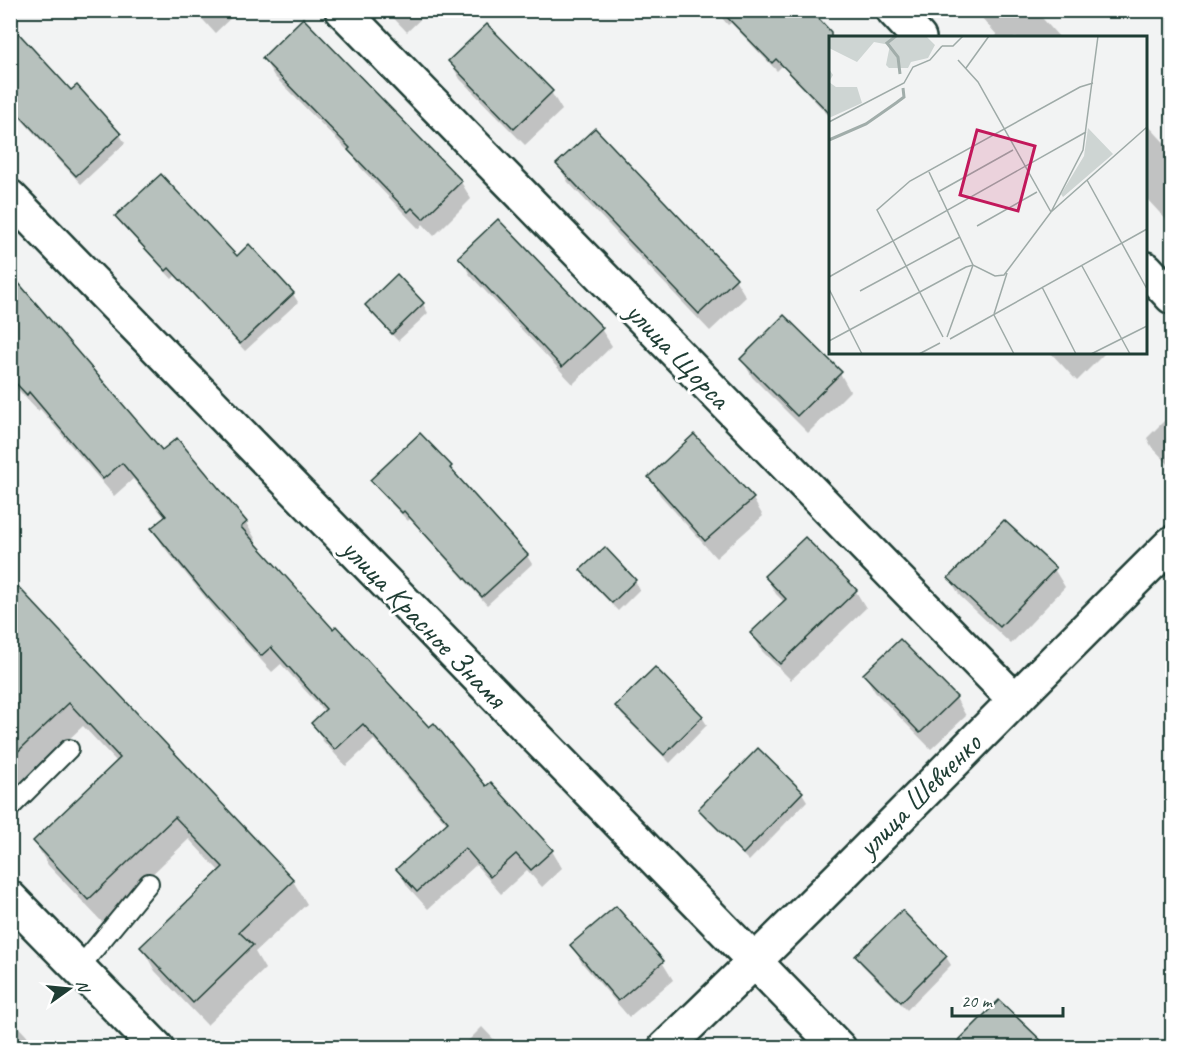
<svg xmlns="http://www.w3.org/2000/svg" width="1183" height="1058" font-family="Caveat,sans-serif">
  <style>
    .shadow { fill: #0003 }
    .building { fill: #b7c1bd; stroke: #1f3d34; stroke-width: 1.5 }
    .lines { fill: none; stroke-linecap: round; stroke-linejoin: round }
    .service-casing { stroke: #1f3d34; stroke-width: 22 }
    .minor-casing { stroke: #1f3d34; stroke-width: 38 }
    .service { stroke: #fff; stroke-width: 18 }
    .minor { stroke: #fff; stroke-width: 33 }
    .labels { text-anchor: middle; stroke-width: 6; stroke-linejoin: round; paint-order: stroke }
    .street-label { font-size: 30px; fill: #1f3d34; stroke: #fff }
    .inset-river { fill: none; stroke: #a1adaa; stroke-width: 3 }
    .inset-road { fill: none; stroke: #9eaaa7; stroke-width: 1.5 }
    .view { fill: #c2185b; fill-opacity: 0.15; stroke: #c2185b; stroke-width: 3 }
    .inset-edge { fill: none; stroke: #1f3d34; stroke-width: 3 }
  </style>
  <rect width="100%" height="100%" fill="#f2f3f3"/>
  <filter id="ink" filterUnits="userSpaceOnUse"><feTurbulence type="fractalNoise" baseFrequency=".0167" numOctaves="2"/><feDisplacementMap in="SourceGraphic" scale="12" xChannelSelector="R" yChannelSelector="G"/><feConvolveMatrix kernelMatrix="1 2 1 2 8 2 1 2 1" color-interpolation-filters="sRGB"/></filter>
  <g filter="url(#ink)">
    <g class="shadow">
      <path d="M194 10H239L215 33Z"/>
      <path d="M386 10H430L407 32Z"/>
      <path d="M715 10H808L834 38H830V117L782 66 777 71 731 23 728 25Z"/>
      <path d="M975 10H1035L1060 38H994L997 35Z"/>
      <path d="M10 26 71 92 120 135 125 143 81 184 10 107Z"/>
      <path d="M264 59 461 182 471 199 434 236 423 224 419 229 360 167 355 158 274 76Z"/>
      <path d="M450 61 551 92 562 110 525 145 460 79Z"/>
      <path d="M1146 123 1172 151V226L1146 198Z"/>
      <path d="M558 164 735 279 746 297 710 331 568 182Z"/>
      <path d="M117 217 236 258 293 294 298 302 245 351 175 276 172 279 122 225Z"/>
      <path d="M460 257 601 329 612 346 573 384 470 275Z"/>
      <path d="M396 276 423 304 428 313 398 341 372 314 367 305Z"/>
      <path d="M10 293 162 453 177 440 246 523 256 540 254 543 333 631 486 788 552 851 562 868 542 887 527 870 501 894 476 865 428 909 408 887 398 870 447 824 374 740 346 766 323 741 313 723 325 712 281 664 272 672 219 614 163 546 153 528 165 518 133 479 114 496 40 409 38 411 10 381Z"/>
      <path d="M1050 352H1106L1077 381Z"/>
      <path d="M742 359 840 373 850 391 808 433 752 377Z"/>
      <path d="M1172 413V468L1151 446 1147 438Z"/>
      <path d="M451 467 455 476 527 556 532 564 487 605 410 519 408 521 377 489 372 480Z"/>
      <path d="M650 477 753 499 763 516 716 558 660 495Z"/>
      <path d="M1054 569 1065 587 1011 644 960 596 950 579Z"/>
      <path d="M582 570 635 581 640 589 618 611 587 579Z"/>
      <path d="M766 577 855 590 866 608 791 680 762 651 752 633 784 602 776 594Z"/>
      <path d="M10 580 293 881 307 904 255 952 265 969 207 1025 155 971 142 948 220 872 189 839 102 922 48 865 35 842 118 763 83 726 10 794Z"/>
      <path d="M655 669 702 717 707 725 670 763 622 715 617 707Z"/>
      <path d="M865 675 956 698 966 716 931 749 875 692Z"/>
      <path d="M802 793 807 801 749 861 705 818 700 809Z"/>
      <path d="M572 945 662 962 673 980 629 1017 582 963Z"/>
      <path d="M857 957H946L951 965 907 1010 862 965Z"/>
      <path d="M999 1002 1045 1048H955Z"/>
      <path d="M10 1018 38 1048H10Z"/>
      <path d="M482 1027 502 1048H461Z"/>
    </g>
    <g class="building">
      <path d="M720 10H811L831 32V115L776 59 772 63Z"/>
      <path d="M303 18 462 181 423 219 412 208 408 212 348 150 350 148 262 58Z"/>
      <path d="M10 24 71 90 77 85 121 134 76 176 10 105Z"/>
      <path d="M487 24 553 91 514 129 448 61Z"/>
      <path d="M595 128 737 278 699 314 556 164Z"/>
      <path d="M161 174 237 256 249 244 294 293 240 344 169 268 166 271 115 216Z"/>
      <path d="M498 219 603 328 562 367 458 257Z"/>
      <path d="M10 273 162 450 177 438 247 522 241 527 333 629 336 626 429 727 434 723 486 786 491 782 553 850 531 870 516 854 490 877 465 848 417 892 396 869 448 822 363 724 335 750 311 723 326 709 271 647 261 656 207 596 151 528 166 516 122 463 103 479 29 392 27 395 10 377Z"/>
      <path d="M397 274 424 303 392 334 365 305Z"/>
      <path d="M784 315 842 372 797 416 740 359Z"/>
      <path d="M420 433 452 466 450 468 528 555 482 597 404 511 402 513 370 480Z"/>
      <path d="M694 434 754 498 705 541 648 477Z"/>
      <path d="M1004 520 1056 568 1000 627 948 578Z"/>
      <path d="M805 537 857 590 780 664 750 633 786 599 764 576Z"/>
      <path d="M605 547 636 580 612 603 580 570Z"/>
      <path d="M10 578 294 880 239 932 253 945 193 1003 140 947 223 867 175 817 88 900 33 841 120 758 69 703 10 759Z"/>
      <path d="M900 639 957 697 920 733 863 674Z"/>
      <path d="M655 667 703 716 664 755 615 706Z"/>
      <path d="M758 748 803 792 743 854 698 809Z"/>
      <path d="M616 906 664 961 618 1001 570 945Z"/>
      <path d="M902 910 947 956 901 1002 855 956Z"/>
      <path d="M999 1000 1048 1047H952Z"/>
    </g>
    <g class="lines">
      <defs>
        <g id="service">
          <path d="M10 808 69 749"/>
          <path d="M79 968 149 883"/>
        </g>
        <g id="minor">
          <path d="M342 10 1014 699"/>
          <path d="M893 10 919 38"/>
          <path d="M10 197 839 1048"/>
          <path d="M1146 269 1172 297"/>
          <path d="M10 898 157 1048"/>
          <path d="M665 1048C838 883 1003 710 1172 543"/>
        </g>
      </defs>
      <use href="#service" class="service-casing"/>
      <use href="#minor" class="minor-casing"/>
      <use href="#service" class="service"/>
      <use href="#minor" class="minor"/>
    </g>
  </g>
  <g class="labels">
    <g class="street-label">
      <text transform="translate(678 355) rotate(46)" y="10">улица Щорса</text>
      <text transform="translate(424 623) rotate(46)" y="10">улица Красное Знамя</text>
      <text transform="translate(919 795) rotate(-45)" y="10">улица Шевченко</text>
    </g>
  </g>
  <g transform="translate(829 36)">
    <rect width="318" height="318" fill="#f2f3f3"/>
    <path d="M0 0H97L106 9 99 22 82 26 79 32H60L57 29 61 9 45 6 28 26 0 12ZM0 33 4 39 0 46 7 51H28L33 67 0 82ZM259 92 284 118 234 161 232 158 255 120Z" fill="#ced5d3"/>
    <path class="inset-river" d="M67 0 58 7 69 21 71 38M0 104 37 88 67 67 75 61 74 52"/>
    <path class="inset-road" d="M113 10H124L134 0M129 24 149 46 222 176 254 114 269 0M137 32 160 0M0 86 75 47 84 31 101 24 113 10M100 136 144 229 118 301M258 144 318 253M109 156 184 114M148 190 208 156M253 230 301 318M0 241 257 96M213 251 247 318M0 253 33 318M31 255 131 201M165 278 178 237M165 279 185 318M114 301 48 174 81 145 251 51 264 47M121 303 318 193M0 305 137 231 144 229 166 240 175 239 222 176 318 91M90 318 111 307M262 318 318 290"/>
    <path class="view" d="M148 94 206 110 189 175 131 159Z"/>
    <rect width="318" height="318" class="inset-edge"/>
  </g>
  <rect width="1183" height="1058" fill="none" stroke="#fff" stroke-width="36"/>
  <rect x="18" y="18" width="1147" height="1022" fill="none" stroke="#1f3d34" stroke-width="2" filter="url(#ink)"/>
  <g transform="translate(69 989) rotate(75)" stroke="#ffffff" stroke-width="4.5" paint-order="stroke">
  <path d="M0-4.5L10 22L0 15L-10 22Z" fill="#1f3d34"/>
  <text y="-9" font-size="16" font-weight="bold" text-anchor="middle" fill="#1f3d34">N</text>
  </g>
  <path d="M952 1007v9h111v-9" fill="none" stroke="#1f3d34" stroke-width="3"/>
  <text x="961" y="1007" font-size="18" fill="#1f3d34" stroke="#ffffff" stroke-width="4.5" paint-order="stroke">20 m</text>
</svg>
